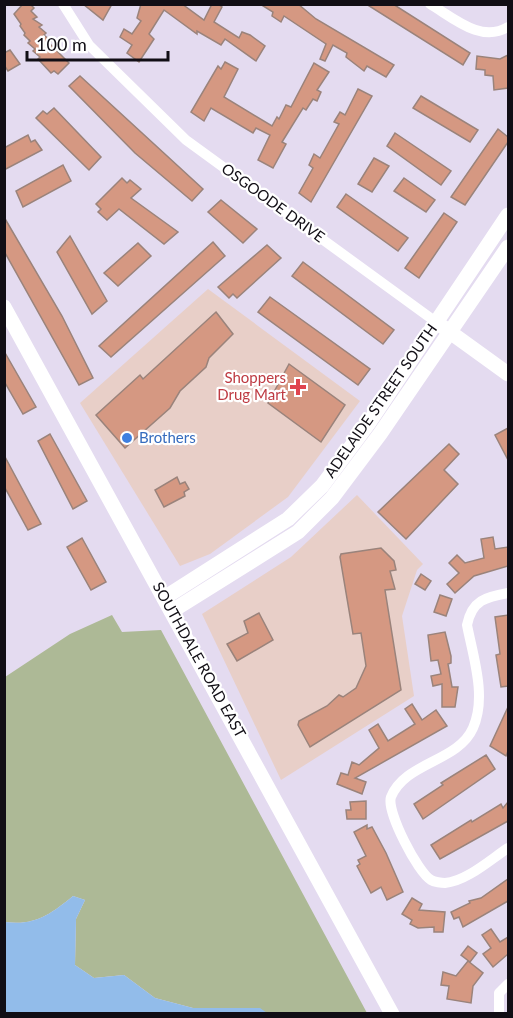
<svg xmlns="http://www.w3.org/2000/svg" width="513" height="1018" font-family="Lato,sans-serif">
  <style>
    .commercial { fill: #e8cfc8 }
    .green { fill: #adb996 }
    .water { fill: #92bcea }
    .building { fill: #d59882; stroke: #9a837b; stroke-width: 1.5 }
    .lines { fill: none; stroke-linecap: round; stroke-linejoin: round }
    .street { stroke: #fff; stroke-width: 10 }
    .secondary { stroke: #fff; stroke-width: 15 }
    .health-dot { fill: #e0444e; stroke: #fff; stroke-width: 2 }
    .shop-dot { fill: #3f7fe0; stroke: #fff; stroke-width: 2 }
    .labels { text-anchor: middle; stroke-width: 4.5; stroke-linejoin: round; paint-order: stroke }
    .street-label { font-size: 15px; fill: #110e15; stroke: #fff }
    .health-label { font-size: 15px; fill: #be3a42; stroke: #fff; text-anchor: end }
    .shop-label { font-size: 15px; fill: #366cbe; stroke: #fff; text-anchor: start }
  </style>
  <rect width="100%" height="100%" fill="#e4dbf0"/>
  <g class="commercial">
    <path d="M208 289 360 401 288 497 210 554 180 566 80 403Z"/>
    <path d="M357 495 423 564 417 570 402 616 414 696 281 780 202 614 291 557Z"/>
  </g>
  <path class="green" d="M112 615 122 632 161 630 367 1013 267 1014 259 1008H193L155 998 124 975 94 978 75 965 76 919 85 900 73 896C51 914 35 926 5 922V677L70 634Z"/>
  <path class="water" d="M73 896 85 900 76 919 75 965 94 978 124 975 155 998 193 1008H260L267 1013H5V922C35 926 51 914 73 896Z"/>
  <g class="building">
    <path d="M23 4H30L34 8 31 11 37 17 33 19 42 25 39 27 46 33 44 35 51 41 49 43 69 63 58 74 54 71 51 73 38 59 40 57 33 51 35 49 28 43 30 41 24 35 25 33 20 26 21 24 14 14Z"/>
    <path d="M83 4H112L103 20Z"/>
    <path d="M141 4H182L204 20 212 4H218L222 7 214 22 239 38 242 32 250 35 265 46 256 61 225 39 221 45 197 31V34L164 10 149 34 154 39 139 62 127 53 132 45 120 37 124 29 132 34 141 21 137 18Z"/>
    <path d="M260 4H298L316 19 394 65 386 77 367 66 364 71 346 57 347 53 333 45 325 61 320 59 326 44 284 16 281 22 272 16 273 12Z"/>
    <path d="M366 4H393L470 53 463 65Z"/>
    <path d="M10 50 20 64 8 71 4 65V53Z"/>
    <path d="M508 55V88L494 90 493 76 485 75V70L476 69 477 56 500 59Z"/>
    <path d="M225 62 238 69 224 97 272 126 277 117 279 119 286 105 291 107 314 63 329 72 317 90 321 92 317 101 313 99 306 110 303 108 282 142 286 144 273 168 258 160 270 135 256 128 253 133 211 108 204 121 191 112 218 66 221 69Z"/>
    <path d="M80 76 203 189 192 201 135 153 69 86Z"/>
    <path d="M358 89 372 96 311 202 299 193 313 168 309 165 314 154 320 158 339 124 334 122 340 112 345 115Z"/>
    <path d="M421 96 478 130 470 142 413 108Z"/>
    <path d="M54 108 101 157 89 170 36 118 43 111 47 114Z"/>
    <path d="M498 129 508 137V142L465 205 451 197Z"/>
    <path d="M395 133 451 171 441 185 387 146Z"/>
    <path d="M28 135 31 142 35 140 42 150 4 170V148Z"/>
    <path d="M374 158 389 166 372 192 358 184Z"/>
    <path d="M63 165 71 181 23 207 16 191Z"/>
    <path d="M122 178 127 183 130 180 141 189 131 198 178 232 164 244 119 209 107 220 98 212 101 209 96 204Z"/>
    <path d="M404 178 435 200 426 212 394 191Z"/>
    <path d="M346 194 408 238 398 251 337 207Z"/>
    <path d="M221 200 257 229 243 243 208 212Z"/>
    <path d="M444 213 457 222 419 278 405 268Z"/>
    <path d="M4 217 62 316 93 378 79 385 4 251Z"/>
    <path d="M70 236 107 301 92 314 57 252Z"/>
    <path d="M213 242 225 256 111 357 99 346Z"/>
    <path d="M138 243 151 256 118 286 104 273Z"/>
    <path d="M267 245 281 258 237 298 233 294 229 298 218 287Z"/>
    <path d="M303 262 394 330 383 344 292 276Z"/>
    <path d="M270 297 370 369 358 385 258 312Z"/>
    <path d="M216 312 233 334 209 358 206 367 180 391 170 408 125 448 96 415 140 375 143 379Z"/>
    <path d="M4 351 36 407 23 414 4 381Z"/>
    <path d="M289 364 345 405 321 442 268 403Z"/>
    <path d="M508 428V460L495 435Z"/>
    <path d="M50 434 87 501 73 509 38 441Z"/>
    <path d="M449 444 459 454 444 470 458 484 406 539 378 512Z"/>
    <path d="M4 455 41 524 28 530 4 486Z"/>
    <path d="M177 477 180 484 185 482 189 489 184 492 185 496 164 507 155 490Z"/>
    <path d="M493 537 495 549 508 547V566L474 576 455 593 447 584 459 573 449 563 457 555 465 563 484 558 481 539Z"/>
    <path d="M82 538 106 582 91 590 67 547Z"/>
    <path d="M381 548 394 561 396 570 390 571 395 589 385 590 401 690 310 747 298 725 299 721 327 706 339 695 343 697 356 688 366 666 361 633 353 634 340 557 341 554Z"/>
    <path d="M421 574 431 581 425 590 415 584Z"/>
    <path d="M440 595 452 599 446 616 434 612Z"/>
    <path d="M259 613 273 640 237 661 227 644 248 633 244 621Z"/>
    <path d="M508 615V686L501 687 496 655 500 654 495 617Z"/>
    <path d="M445 632 451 656V663L448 664 452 687H458L455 707H442V684L433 686 431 676 441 674 438 660 431 661 428 635Z"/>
    <path d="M412 704 422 720 436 710 447 726 355 778 366 782 362 794 337 784 341 773 348 775 352 762 359 765 379 748 369 730 378 724 388 741 415 724 405 709Z"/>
    <path d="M508 707V751L506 756 490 746Z"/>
    <path d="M486 755 495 769 423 819 414 804 443 785 441 783Z"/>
    <path d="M366 801V819H347L346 810H351L350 802Z"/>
    <path d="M508 802V821L440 859 431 845 471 820 472 822 501 804 503 808Z"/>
    <path d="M367 825V829L372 827 386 853 403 892 387 900 381 887 371 893 357 866 360 864 358 860 366 856 354 832Z"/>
    <path d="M508 879V901L463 927 459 917 454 919 451 912 470 903 469 901 481 898Z"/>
    <path d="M412 898 422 904 419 910 445 912 443 932H434V927L418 928 410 924 412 920 402 914Z"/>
    <path d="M491 929 500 942 508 937V954L493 967 483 954 491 948 482 935Z"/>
    <path d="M468 946 477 953 470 962 461 955Z"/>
    <path d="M468 961 483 973 473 986 471 1003 447 999 449 986 441 985 443 972 456 976Z"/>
  </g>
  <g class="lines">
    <g class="street">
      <path d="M63 4 89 45 186 140 436 322"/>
      <path d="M430 4C455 19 481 43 508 27"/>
      <path d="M508 593C486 597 472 600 467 625 473 656 487 697 473 728 458 762 405 762 391 797 386 811 418 873 431 880 434 882 442 883 445 883 467 881 491 859 508 848"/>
      <path d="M499 1014V993L508 984"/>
    </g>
    <g class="secondary">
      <path d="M4 307 392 1014"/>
      <path d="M443 327 508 374"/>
      <path d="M164 598 288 519 322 486 368 424 508 215"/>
      <path d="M172 611 298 532 332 498 380 434 508 247"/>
    </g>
  </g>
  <path class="health-dot" d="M295 378h6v6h6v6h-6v6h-6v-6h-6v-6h6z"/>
  <circle class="shop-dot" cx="127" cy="438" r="6"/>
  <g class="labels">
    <g class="street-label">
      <text transform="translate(273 203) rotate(36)" y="5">OSGOODE DRIVE</text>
      <text transform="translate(381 401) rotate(-55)" y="5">ADELAIDE STREET SOUTH</text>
      <text transform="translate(199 660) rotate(61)" y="5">SOUTHDALE ROAD EAST</text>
    </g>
    <g class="health-label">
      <text x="286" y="383">Shoppers<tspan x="286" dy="17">Drug Mart</tspan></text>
    </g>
    <g class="shop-label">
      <text x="139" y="443">Brothers</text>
    </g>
  </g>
  <rect width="513" height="1018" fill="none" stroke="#110e15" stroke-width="12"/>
  <path d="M27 51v9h141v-9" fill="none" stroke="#110e15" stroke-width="3"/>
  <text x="36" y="51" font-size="18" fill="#110e15" stroke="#ffffff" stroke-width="4.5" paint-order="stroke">100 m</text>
</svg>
